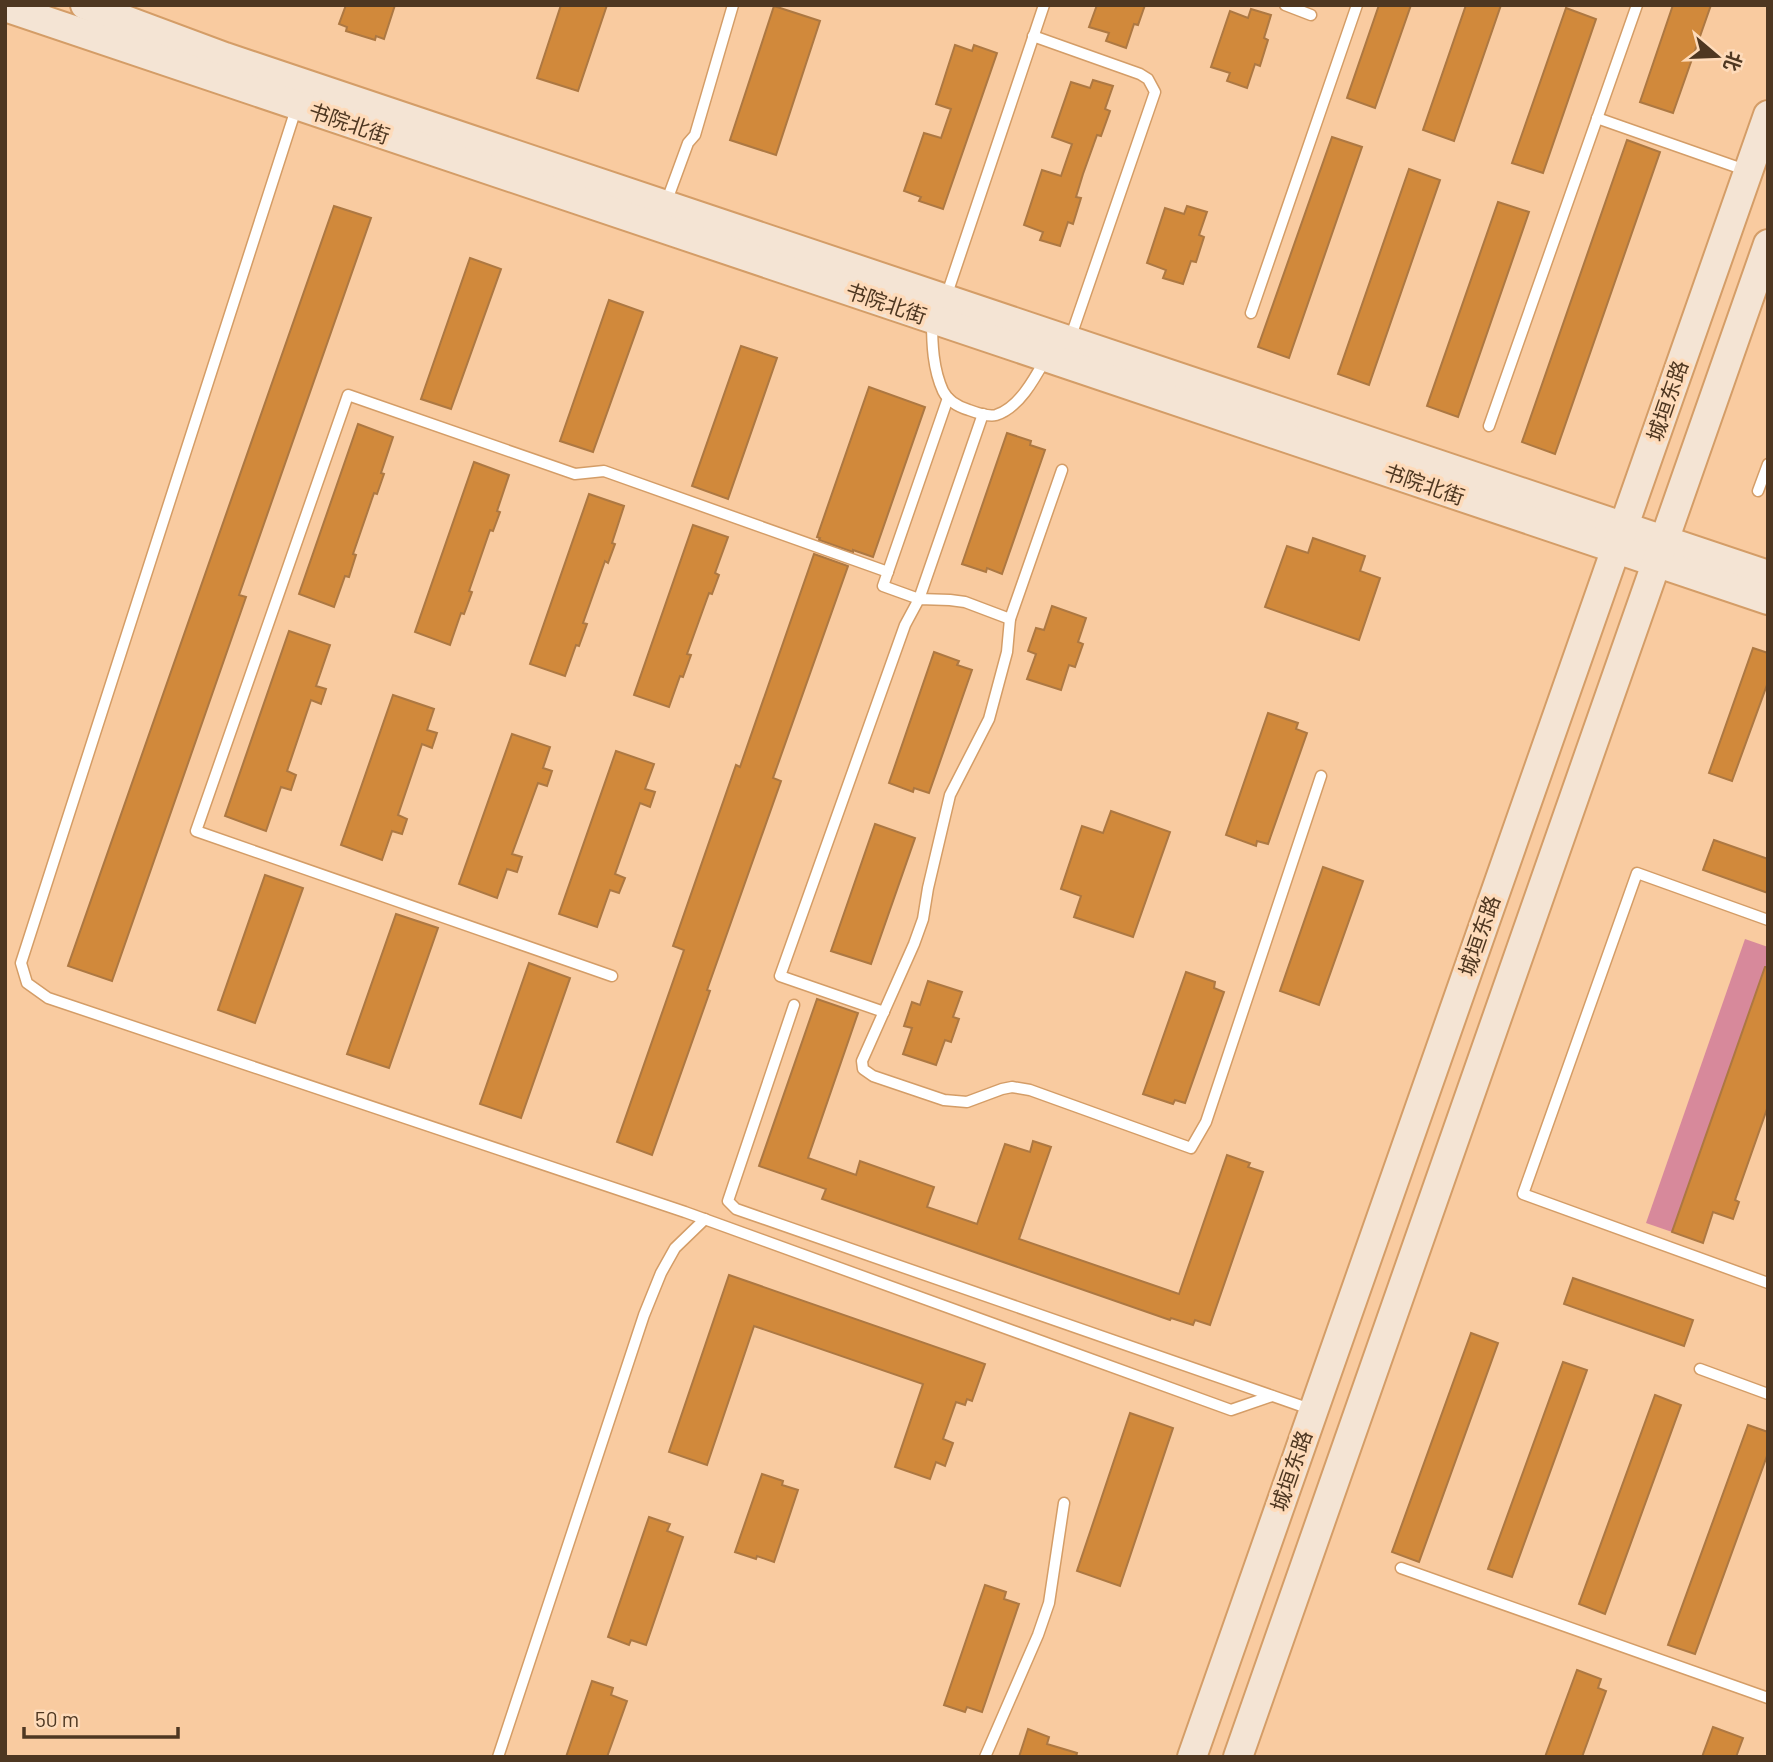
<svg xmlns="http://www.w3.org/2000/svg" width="1773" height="1762" font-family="Barlow,'Noto Sans SC',sans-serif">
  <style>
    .green { fill: #d7899b }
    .building { fill: #d1893b; stroke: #ad7842; stroke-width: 2 }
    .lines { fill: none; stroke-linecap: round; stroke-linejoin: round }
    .lane-casing { stroke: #d49d67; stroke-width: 13 }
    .secondary-casing { stroke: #d49d67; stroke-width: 32 }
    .lane { stroke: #fff; stroke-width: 10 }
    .secondary { stroke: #f4e4d4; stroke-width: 28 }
    .labels { text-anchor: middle; stroke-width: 7; stroke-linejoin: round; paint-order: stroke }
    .street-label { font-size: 21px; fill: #4e3721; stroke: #fedbba }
  </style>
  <rect width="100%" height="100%" fill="#f9cba0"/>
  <path class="green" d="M1745 939 1768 947V960L1672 1232 1646 1223Z"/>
  <g class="building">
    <path d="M346 5H395L384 39 376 36 375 40 346 31 347 27 339 24Z"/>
    <path d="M561 5H607L578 91 537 78Z"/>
    <path d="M1097 5H1145L1138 25 1134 24 1126 48 1106 41 1109 33 1089 27Z"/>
    <path d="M1379 5H1411L1375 108 1347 98Z"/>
    <path d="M1466 5H1501L1454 141 1423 130Z"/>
    <path d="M1673 5H1711L1673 113 1640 102Z"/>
    <path d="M774 6 820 21 776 155 730 140Z"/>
    <path d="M1566 8 1596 19 1543 173 1512 163Z"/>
    <path d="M1251 9 1271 15 1264 38 1268 40 1260 66 1255 64 1247 88 1227 81 1230 73 1211 67 1230 11 1248 18Z"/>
    <path d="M955 45 972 51 974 45 997 53 943 209 919 201 921 197 904 191 924 133 941 138 951 109 936 104Z"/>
    <path d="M1093 80 1113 86 1105 109 1110 111 1101 136 1097 135 1083 174 1076 197 1081 198 1073 224 1068 222 1060 246 1040 240 1043 232 1024 225 1042 170 1061 176 1072 144 1052 137 1071 82 1090 88Z"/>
    <path d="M1332 137 1362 147 1289 358 1258 347Z"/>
    <path d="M1627 140 1660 152 1555 454 1522 442Z"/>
    <path d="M1409 169 1440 180 1369 385 1338 374Z"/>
    <path d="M1498 202 1529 212 1458 417 1427 406Z"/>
    <path d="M334 206 371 218 239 595 246 597 112 981 68 966Z"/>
    <path d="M1187 206 1207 212 1199 235 1204 237 1196 262 1191 261 1183 284 1163 278 1166 270 1147 263 1165 208 1184 214Z"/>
    <path d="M470 258 501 269 451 409 421 399Z"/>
    <path d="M609 300 643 312 593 452 560 441Z"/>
    <path d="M741 346 777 358 728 499 692 486Z"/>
    <path d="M869 387 925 407 873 557 853 550V552L819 540 820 538 817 537Z"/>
    <path d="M358 424 393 437 381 473 384 474 377 494 374 493 353 554 356 555 349 577 345 576 334 607 299 594Z"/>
    <path d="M1007 433 1031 441 1030 445 1045 450 1002 574 987 568 986 572 962 564Z"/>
    <path d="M474 462 509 475 497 511 500 512 493 531 490 530 469 591 472 592 464 614 461 613 450 645 415 632Z"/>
    <path d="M589 494 624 506 612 543 615 544 608 563 605 561 583 623 587 624 579 646 576 645 565 676 530 664Z"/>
    <path d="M693 525 728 537 715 573 719 575 712 594 709 593 687 654 691 655 683 677 680 676 669 707 634 695Z"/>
    <path d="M1313 538 1365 556 1360 571 1380 578 1359 640 1265 607 1287 546 1308 553Z"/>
    <path d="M814 554 848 566 773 778 781 781 707 990 710 991 652 1155 617 1142 684 950 673 946 736 765 740 767Z"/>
    <path d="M1052 606 1086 618 1078 642 1083 644 1075 667 1069 665 1061 690 1027 679 1036 654 1028 651 1036 628 1044 630Z"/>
    <path d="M289 631 330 645 316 686 326 689 321 704 311 700 287 771 296 775 291 790 281 787 266 831 225 816Z"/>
    <path d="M1753 648 1768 653V682L1732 781 1709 773Z"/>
    <path d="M934 652 959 661 957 665 972 670 929 793 914 788 913 792 889 783Z"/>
    <path d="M393 695 434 709 427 730 437 733 432 748 422 744 398 815 407 819 402 834 392 831 382 860 341 845Z"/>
    <path d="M1268 713 1298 723 1296 729 1307 733 1268 844 1257 841 1256 846 1226 835Z"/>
    <path d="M512 734 550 747 543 768 552 771 547 786 538 783 512 854 522 857 517 872 507 869 497 898 459 884Z"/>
    <path d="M616 751 654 764 645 789 655 792 650 807 640 803 615 874 625 878 619 893 610 890 597 927 559 914Z"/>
    <path d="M1111 811 1170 832 1133 937 1074 917 1081 896 1061 889 1082 826 1103 833Z"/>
    <path d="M875 824 915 838 871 964 831 951Z"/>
    <path d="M1714 840 1768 859V893L1703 870Z"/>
    <path d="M1323 867 1363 881 1319 1005 1280 991Z"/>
    <path d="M265 875 303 888 255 1023 218 1010Z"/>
    <path d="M396 914 438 928 389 1068 347 1054Z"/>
    <path d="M529 963 570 978 521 1118 480 1104Z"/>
    <path d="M1765 967H1768V1106L1735 1200 1739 1202 1733 1219 1713 1212 1703 1243 1672 1232Z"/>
    <path d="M1186 972 1215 982 1214 988 1224 992 1185 1103 1175 1100 1173 1104 1143 1094Z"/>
    <path d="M928 981 962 992 953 1017 959 1019 951 1042 945 1040 936 1065 903 1054 912 1028 904 1026 912 1002 920 1005Z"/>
    <path d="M817 999 858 1013 808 1158 856 1175 860 1161 934 1187 927 1207 977 1224 1005 1144 1030 1152 1033 1141 1051 1147 1019 1239 1179 1294 1227 1155 1250 1163 1248 1167 1263 1172 1210 1325 1195 1320 1193 1325 1171 1318 1170 1320 822 1199 826 1189 759 1166Z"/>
    <path d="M729 1275 985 1364 972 1401 967 1399 965 1405 956 1402 943 1439 953 1443 945 1466 936 1462 930 1479 895 1467 923 1384 754 1326 707 1465 669 1452Z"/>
    <path d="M1573 1278 1693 1320 1684 1346 1564 1304Z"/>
    <path d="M1471 1333 1498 1343 1419 1562 1392 1552Z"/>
    <path d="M1563 1362 1587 1370 1512 1577 1488 1569Z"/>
    <path d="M1655 1395 1681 1405 1605 1614 1579 1604Z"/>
    <path d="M1130 1413 1173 1428 1120 1586 1077 1571Z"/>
    <path d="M1748 1425 1768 1432V1453L1695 1654 1668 1645Z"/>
    <path d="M762 1474 783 1481 782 1485 798 1490 774 1562 757 1556 756 1559 735 1552Z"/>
    <path d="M649 1517 670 1524 667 1531 683 1537 646 1645 631 1640 629 1645 608 1637Z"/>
    <path d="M985 1585 1006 1592 1004 1599 1019 1604 982 1712 967 1707 965 1712 944 1705Z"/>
    <path d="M1577 1670 1601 1679 1598 1688 1606 1691 1582 1757H1545Z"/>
    <path d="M592 1681 613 1688 611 1695 627 1701 607 1757H566Z"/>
    <path d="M1713 1727 1743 1738 1736 1757H1702Z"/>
    <path d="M1028 1729 1049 1737 1047 1744 1077 1753 1076 1757H1019Z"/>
  </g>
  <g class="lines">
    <defs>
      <g id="lane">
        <path d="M1285 5 1311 15"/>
        <path d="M1033 36 1140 74 1148 79 1155 92 1070 339"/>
        <path d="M296 109 21 963 27 983 48 998 685 1212 1231 1410 1272 1396"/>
        <path d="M1597 118 1748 171"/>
        <path d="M666 203 688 143 695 135 733 5"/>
        <path d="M946 297 1044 5"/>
        <path d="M1251 313 1357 5"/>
        <path d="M932 321C932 344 933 369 943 391 948 401 959 407 969 410 977 413 988 417 996 415 1019 408 1035 378 1046 358"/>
        <path d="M948 398 883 586 919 599 983 414"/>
        <path d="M1489 426 1637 5"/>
        <path d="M1062 470 1010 619 1007 652 989 719 950 795 928 888 923 919 914 944 862 1061 863 1069 873 1076 944 1100 967 1102 1002 1089 1012 1087 1030 1090 1191 1148 1206 1122 1321 776"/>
        <path d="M1758 491 1768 464"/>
        <path d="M1768 920 1637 873 1523 1194 1768 1283"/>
        <path d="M612 976 196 831 348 395 575 474 604 471 888 572"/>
        <path d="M794 1005 728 1201 736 1209 1313 1410"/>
        <path d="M884 1012 780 976 905 625 919 599 950 600 965 602 1010 619"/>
        <path d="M1700 1369 1768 1394"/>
        <path d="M1401 1568 1768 1698"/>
        <path d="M498 1757 644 1315 661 1273 675 1248 705 1219"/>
        <path d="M985 1757 1038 1635 1049 1603 1064 1503"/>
      </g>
      <g id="secondary">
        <path d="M85 5 225 57 1768 575"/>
        <path d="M5 7 1768 600"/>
        <path d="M1192 1757 1768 115"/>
        <path d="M1238 1757 1768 244"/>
      </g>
    </defs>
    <use href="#lane" class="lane-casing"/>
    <use href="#secondary" class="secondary-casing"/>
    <use href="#lane" class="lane"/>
    <use href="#secondary" class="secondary"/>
  </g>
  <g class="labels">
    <g class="street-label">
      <text transform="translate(349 124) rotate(19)" y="7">书院北街</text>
      <text transform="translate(886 304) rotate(19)" y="7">书院北街</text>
      <text transform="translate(1668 401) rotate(-71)" y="7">城垣东路</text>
      <text transform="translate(1424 485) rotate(19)" y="7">书院北街</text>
      <text transform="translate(1480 936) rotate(-71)" y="7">城垣东路</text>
      <text transform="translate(1292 1471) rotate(-71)" y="7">城垣东路</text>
    </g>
  </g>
  <rect width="1773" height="1762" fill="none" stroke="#4e3721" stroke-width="14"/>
  <g transform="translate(1717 56) rotate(109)" stroke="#fedbba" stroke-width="5" paint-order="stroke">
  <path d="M0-5L12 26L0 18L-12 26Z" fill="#4e3721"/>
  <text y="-10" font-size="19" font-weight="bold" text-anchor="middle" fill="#4e3721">北</text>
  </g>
  <path d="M24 1727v10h154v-10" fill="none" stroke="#4e3721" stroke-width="3.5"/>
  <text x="35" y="1727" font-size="21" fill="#4e3721" stroke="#fedbba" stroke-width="5" paint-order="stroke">50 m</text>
</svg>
